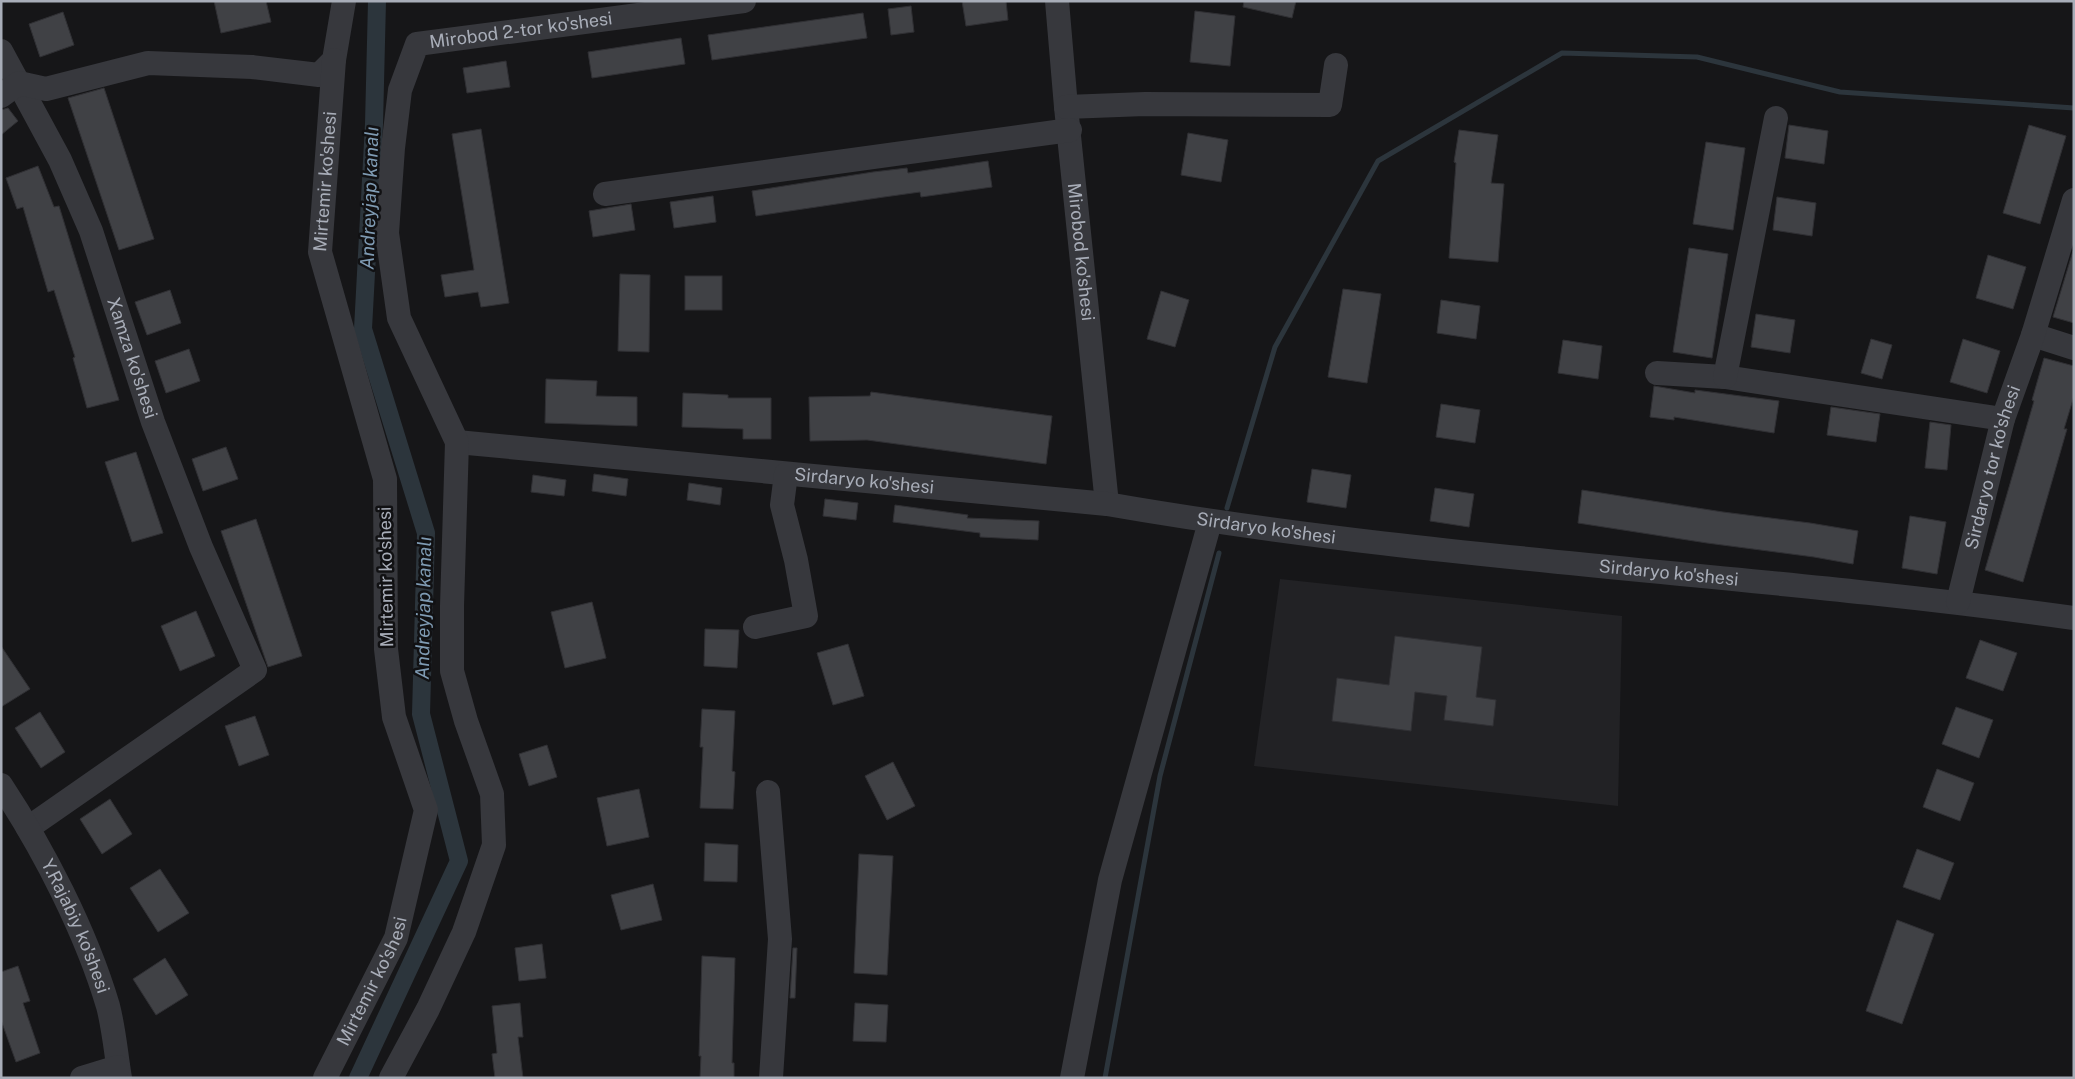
<svg xmlns="http://www.w3.org/2000/svg" width="2075" height="1079" font-family="'Public Sans',sans-serif">
  <style>
    .built { fill: #222225 }
    .lines { fill: none; stroke-linecap: round; stroke-linejoin: round }
    .stream { stroke: #2c353c; stroke-width: 5 }
    .canal { stroke: #2c353c; stroke-width: 18 }
    .building { fill: #404145; stroke: #303034 }
    .minor { stroke: #37383d; stroke-width: 24 }
    .labels { text-anchor: middle; stroke-width: 5; stroke-linejoin: round; paint-order: stroke }
    .street-label { font-size: 18px; fill: #a8adb8; stroke: #111113 }
    .water-label { font-size: 19px; font-style: italic; fill: #7f9bb3; stroke: #111113 }
  </style>
  <rect width="100%" height="100%" fill="#161618"/>
  <path class="built" d="M1280 579 1622 616 1618 806 1254 766Z"/>
  <g class="lines">
    <g class="stream">
      <path d="M1227 508 1275 347 1378 161 1562 53 1697 57 1840 92 2074 108"/>
      <path d="M1105 1078 1160 776 1219 553"/>
    </g>
    <path class="canal" d="M358 1078 459 861 421 714 426 533 363 329 374 124 377 1"/>
  </g>
  <g class="building">
    <path d="M214 1H266L271 22 221 33Z"/>
    <path d="M962 1H1006L1008 20 966 26Z"/>
    <path d="M1244 1H1296L1292 18 1243 7Z"/>
    <path d="M911 6 914 32 891 35 888 9Z"/>
    <path d="M1195 11 1235 16 1230 66 1190 62Z"/>
    <path d="M63 12 74 45 40 57 29 24Z"/>
    <path d="M863 13 867 38 712 60 708 35Z"/>
    <path d="M681 38 685 64 592 78 588 52Z"/>
    <path d="M506 61 510 87 467 93 463 68Z"/>
    <path d="M104 88 154 239 119 250 68 98Z"/>
    <path d="M8 108 18 121 1 135V110Z"/>
    <path d="M1789 125 1828 131 1824 164 1785 158Z"/>
    <path d="M2029 125 2066 136 2040 224 2003 213Z"/>
    <path d="M481 129 509 303 481 307 478 292 445 297 441 275 474 270 452 134Z"/>
    <path d="M1459 130 1498 135 1491 183 1504 184 1498 262 1449 258 1456 163 1454 162Z"/>
    <path d="M1188 133 1228 140 1221 182 1181 175Z"/>
    <path d="M1706 142 1745 148 1733 230 1693 224Z"/>
    <path d="M988 161 992 187 921 197 920 192 884 197 756 216 752 191 873 172 907 168 908 173Z"/>
    <path d="M38 166 54 207 59 206 119 400 87 408 73 358 75 357 54 290 48 292 23 207 17 209 6 178Z"/>
    <path d="M713 196 716 222 674 228 670 202Z"/>
    <path d="M1777 197 1816 203 1812 236 1773 230Z"/>
    <path d="M631 204 635 230 593 237 589 211Z"/>
    <path d="M1689 248 1728 254 1712 358 1673 352Z"/>
    <path d="M2073 251H2074V323L2053 317Z"/>
    <path d="M1988 255 2026 267 2013 309 1976 298Z"/>
    <path d="M620 274 650 275 649 352 618 351Z"/>
    <rect x="685" y="276" width="37" height="34"/>
    <path d="M1343 289 1381 294 1367 383 1328 377Z"/>
    <path d="M170 290 181 323 147 335 135 302Z"/>
    <path d="M1161 291 1189 300 1175 347 1147 339Z"/>
    <path d="M1441 300 1480 306 1476 339 1437 333Z"/>
    <path d="M1756 314 1795 320 1790 353 1751 347Z"/>
    <path d="M1871 339 1892 345 1882 379 1861 373Z"/>
    <path d="M1963 339 2000 351 1987 393 1950 382Z"/>
    <path d="M1563 340 1602 346 1598 379 1558 373Z"/>
    <path d="M189 349 200 381 166 393 155 361Z"/>
    <path d="M2044 358 2074 366V396L2064 429H2067L2023 582 1985 570 2034 401 2032 400Z"/>
    <path d="M546 379 597 381 596 396 637 397V426L545 423Z"/>
    <path d="M1654 386 1695 393V390L1779 401 1774 433 1674 417V420L1650 417Z"/>
    <path d="M871 392 1052 416 1046 464 867 440 810 441 809 397 870 396Z"/>
    <path d="M683 393 728 395V398H771V439H743V429L682 427Z"/>
    <path d="M1441 404 1480 410 1475 443 1436 437Z"/>
    <path d="M1831 407 1880 414 1876 442 1827 435Z"/>
    <path d="M1930 422 1951 425 1947 470 1925 468Z"/>
    <path d="M226 447 238 479 203 491 192 459Z"/>
    <path d="M136 452 163 533 132 542 105 462Z"/>
    <path d="M1312 469 1351 475 1346 508 1307 502Z"/>
    <path d="M594 474 628 479 626 496 592 491Z"/>
    <path d="M533 475 566 480 564 496 531 492Z"/>
    <path d="M689 483 722 488 720 505 687 500Z"/>
    <path d="M1435 488 1474 494 1469 527 1430 521Z"/>
    <path d="M1582 490 1723 512 1810 523 1858 531 1853 564 1814 557 1707 543 1578 523Z"/>
    <path d="M825 499 858 503 856 520 823 516Z"/>
    <path d="M895 505 968 515 967 518 1039 521 1038 540 980 537V533L893 522Z"/>
    <path d="M1910 516 1946 522 1937 574 1902 568Z"/>
    <path d="M256 519 302 656 268 667 221 531Z"/>
    <path d="M592 602 606 658 565 668 551 612Z"/>
    <path d="M196 611 215 656 180 671 161 626Z"/>
    <path d="M705 629 739 630 737 668 704 666Z"/>
    <path d="M1395 636 1482 647 1476 697 1496 700 1493 726 1444 720 1447 696 1415 692 1411 731 1332 721 1337 678 1389 685Z"/>
    <path d="M1980 640 2017 653 2003 691 1966 678Z"/>
    <path d="M848 644 864 696 833 705 817 653Z"/>
    <path d="M1 646 30 689 1 707Z"/>
    <path d="M1956 707 1993 720 1979 758 1942 744Z"/>
    <path d="M702 709 735 711 732 771 735 772 733 809 700 808 703 747H700Z"/>
    <path d="M40 712 65 752 41 768 15 728Z"/>
    <path d="M255 716 269 755 239 766 225 726Z"/>
    <path d="M547 745 557 777 529 786 519 754Z"/>
    <path d="M893 762 915 806 887 820 865 776Z"/>
    <path d="M1937 769 1974 783 1960 821 1923 807Z"/>
    <path d="M639 789 649 837 607 846 597 798Z"/>
    <path d="M110 799 132 834 102 854 80 819Z"/>
    <path d="M705 843 738 845 737 882 704 881Z"/>
    <path d="M1917 849 1954 863 1940 900 1903 887Z"/>
    <path d="M859 854 893 856 887 975 854 973Z"/>
    <path d="M160 869 189 913 158 932 130 888Z"/>
    <path d="M653 884 662 920 621 930 611 895Z"/>
    <path d="M1897 920 1934 934 1902 1024 1866 1011Z"/>
    <path d="M542 944 546 978 519 981 515 948Z"/>
    <path d="M793 948H797L795 998H790Z"/>
    <path d="M702 956 735 958 732 1063H734V1078H700L701 1056H699Z"/>
    <path d="M165 958 188 995 156 1015 133 979Z"/>
    <path d="M18 966 30 1001 23 1003 40 1053 16 1062 1 1020V972Z"/>
    <path d="M520 1003 523 1037H518L523 1078H495L492 1054 497 1053 492 1006Z"/>
    <path d="M855 1003 888 1005 886 1042 853 1041Z"/>
  </g>
  <g class="lines">
    <g class="minor">
      <path id="s1" d="M1057 1 1066 107 1107 504"/>
      <path id="s2" d="M1 51 60 160 91 231 153 422 201 547 255 670 28 828"/>
      <path d="M1 96 19 83 46 89 148 63 252 67 319 75 334 60 344 1"/>
      <path d="M1066 107 1145 104 1330 105 1336 65"/>
      <path d="M605 194 1070 130"/>
      <path d="M2033 335 2074 348"/>
      <path d="M1657 373 1725 377 2003 419"/>
      <path d="M1725 377 1776 118"/>
      <path id="s3" d="M457 442 1107 504C1427 560 1752 573 2074 618"/>
      <path id="s4" d="M1958 602 2003 419 2033 335 2074 200"/>
      <path d="M755 627 806 616 796 560 782 505 786 474"/>
      <path id="s5" d="M1 785C44 850 86 932 108 1006 114 1029 116 1054 120 1078"/>
      <path d="M768 792 780 939 771 1078"/>
      <path d="M82 1078 118 1067"/>
      <path id="s6" d="M325 1078 396 938 426 810 394 717 386 649 385 479 320 252 334 60"/>
      <path id="s7" d="M391 1078 428 1009 464 932 494 845 492 794 466 721 452 671V606L457 442 399 318 387 233 393 148 400 90 417 44 744 1"/>
      <path d="M1072 1078 1110 880 1210 522"/>
    </g>
  </g>
  <g class="labels">
    <g class="street-label">
      <text dy="6" stroke="none"><textPath href="#s7" startOffset="1185">Mirobod 2-tor ko'shesi</textPath></text>
      <text dy="6" stroke="none"><textPath href="#s6" startOffset="932">Mirtemir ko'shesi</textPath></text>
      <text dy="6" stroke="none"><textPath href="#s1" startOffset="252">Mirobod ko'shesi</textPath></text>
      <text dy="6" stroke="none"><textPath href="#s2" startOffset="335">Xamza ko'shesi</textPath></text>
      <text dy="6" stroke="none"><textPath href="#s4" startOffset="139">Sirdaryo tor ko'shesi</textPath></text>
      <text dy="6" stroke="none"><textPath href="#s3" startOffset="409">Sirdaryo ko'shesi</textPath></text>
      <text dy="6" stroke="none"><textPath href="#s3" startOffset="814">Sirdaryo ko'shesi</textPath></text>
      <text dy="6" stroke="none"><textPath href="#s3" startOffset="1219">Sirdaryo ko'shesi</textPath></text>
      <text transform="translate(386 577) rotate(-91)" y="6">Mirtemir ko'shesi</text>
      <text dy="6" stroke="none"><textPath href="#s5" startOffset="160">Y.Rajabiy ko'shesi</textPath></text>
      <text dy="6" stroke="none"><textPath href="#s6" startOffset="108">Mirtemir ko'shesi</textPath></text>
    </g>
    <g class="water-label">
      <text transform="translate(369 198) rotate(-88)" y="7">Andreyjap kanalı</text>
      <text transform="translate(423 608) rotate(-89)" y="7">Andreyjap kanalı</text>
    </g>
  </g>
  <rect width="2075" height="1079" fill="none" stroke="#a8adb8" stroke-width="5"/>
</svg>
